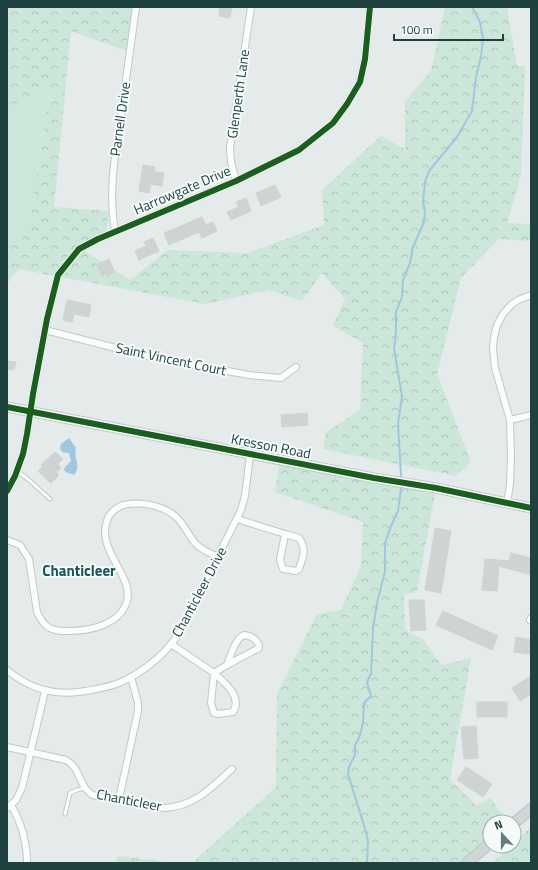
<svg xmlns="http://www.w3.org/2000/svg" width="538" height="870" font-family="'Titillium Web',sans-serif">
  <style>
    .grass { fill: #cce6da }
    .forest { fill: url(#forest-crowns) }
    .water { fill: #a0c7df }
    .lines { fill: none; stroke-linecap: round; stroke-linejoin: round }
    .stream { stroke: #a0c7df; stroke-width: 2 }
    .building { fill: #cdd4d3; stroke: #cdd4d3 }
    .lane-casing { stroke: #c2c8c7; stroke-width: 5 }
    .street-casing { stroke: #c2c8c7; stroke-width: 8 }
    .secondary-casing { stroke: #c0c9c8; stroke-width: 11 }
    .primary-casing { stroke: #bcc7c7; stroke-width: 12 }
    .lane { stroke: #fbfcfc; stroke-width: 3 }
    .street { stroke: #fbfcfc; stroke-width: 6 }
    .secondary { stroke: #fbfcfc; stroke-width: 9 }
    .primary { stroke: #cdd7d6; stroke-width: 10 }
    .cycleway-casing { stroke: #f3faf8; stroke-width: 8 }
    .cycleway { stroke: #1b5e20; stroke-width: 6 }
    .labels { text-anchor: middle; stroke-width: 4; stroke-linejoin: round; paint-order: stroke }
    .street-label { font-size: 14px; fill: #1f4140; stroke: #f3faf8 }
    .neighbourhood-label { font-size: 15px; font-weight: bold; fill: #195656; stroke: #f3faf8 }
  </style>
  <defs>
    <pattern id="forest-crowns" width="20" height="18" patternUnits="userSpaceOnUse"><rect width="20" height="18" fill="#cce6da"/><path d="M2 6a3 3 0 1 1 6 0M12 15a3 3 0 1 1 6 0" fill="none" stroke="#afc6bc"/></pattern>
  </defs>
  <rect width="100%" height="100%" fill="#e5ebea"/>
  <path class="grass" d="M51 88 29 222 7 243V107Z"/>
  <g class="forest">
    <path d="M7 7H132L137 9 130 52 71 31 54 207 109 211 106 234 80 248 130 280 167 250 247 253 324 225 322 190 381 136 405 149V101L431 71 445 7H507L517 66H525L521 175 507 223 531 224V241L499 239 461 278 437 374 471 462 456 476 323 449 326 432 360 410 363 343 333 326 345 299 322 273 302 301 269 290 205 304 18 269 7 284V243L29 222 51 89 7 107Z"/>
    <path d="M280 460 436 488 417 591 404 595 405 630 423 639 442 665 471 658 450 779 477 806 490 797 507 822H490V843L467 863H192L276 787 277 694 317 614 341 610 361 566 363 522 275 492Z"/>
    <path d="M530 828 531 863H492L511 846H514V843Z"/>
    <path d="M118 856 175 863H117Z"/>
  </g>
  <path class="water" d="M69 438 76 448C73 458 82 466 74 475L66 472 64 470 65 467 71 461 69 453 62 452 60 448 61 444Z"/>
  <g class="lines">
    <g class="stream">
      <path d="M401 476 398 423 402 397 394 348 396 332V312L402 297 403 280 410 263 413 247 424 222 425 212 423 201 425 182 429 171 457 137 472 111 476 77 481 56 483 39 480 22 472 7"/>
      <path d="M367 863 368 841 366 832 348 774 349 767 355 755V745L359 738 363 723 364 703 371 696 367 682 371 674 373 628 377 603 385 571V543L391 526 398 511 401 489"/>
    </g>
  </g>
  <g class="building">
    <path d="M220 7H232L230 18 219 16Z"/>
    <path d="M143 165 155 167 154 172 164 173 162 186 151 184 149 193 139 191Z"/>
    <path d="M275 185 281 197 261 206 256 193Z"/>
    <path d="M246 198 251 211 231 220 227 212 239 207 236 202Z"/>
    <path d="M202 217 206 225 213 222 217 231 202 238 199 232 169 245 164 233Z"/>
    <path d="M153 238 159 251 139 260 135 251 146 246 144 242Z"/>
    <path d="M109 259 115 272 107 275 105 272 101 274 97 264Z"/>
    <path d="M67 300 91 305 89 317 74 314 72 322 63 320Z"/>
    <path d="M7 361 16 362 14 370 7 369Z"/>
    <path d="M307 413 308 425 282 427 281 415Z"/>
    <path d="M55 452 63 459 58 464 61 468 56 472 59 475 51 483 38 471 43 466 41 465Z"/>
    <path d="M435 528 451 531 441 593 425 590Z"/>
    <path d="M511 553 531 558V575L499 566 497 591 482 590 485 559 509 561Z"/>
    <path d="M409 600H424L426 630 411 631Z"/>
    <path d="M443 611 498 636 492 650 436 625Z"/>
    <path d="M516 637 531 640V654L514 652Z"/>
    <path d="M531 676V694L520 701 512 688Z"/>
    <rect x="477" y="702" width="30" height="15"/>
    <path d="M476 726 478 758 464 759 461 727Z"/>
    <path d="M466 767 492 784 483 797 457 780Z"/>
  </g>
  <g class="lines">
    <defs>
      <g id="lane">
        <path d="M17 471 29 480 50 499"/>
        <path d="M65 814 70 793 77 790 85 788"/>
      </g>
      <g id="street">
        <path d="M236 181 231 162 230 148 251 7"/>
        <path d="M115 231C108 191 115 155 121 116 126 79 131 43 136 7"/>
        <path d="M45 330 151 357 249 375 281 378 296 367"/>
        <path d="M510 420 531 415"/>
        <path d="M7 491 15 476 23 454 27 434 33 394 47 319 58 275 79 249 98 239 236 181 299 150 333 123 347 104 360 82 365 59 370 7"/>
        <path d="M507 503 510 484 511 455 510 420 495 368 493 349 494 337 497 325 503 314 511 305 518 300 531 295"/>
        <path d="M237 519 285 534"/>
        <path d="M285 534 299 538C307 550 303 556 299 569L296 571 283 569 280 560Z"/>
        <path d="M7 540 20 545 29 559 37 612C40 618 42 623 48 627 54 631 61 631 68 631 90 631 120 625 127 601 134 575 94 549 108 518 111 511 116 508 123 505 139 501 162 505 175 516 184 523 188 536 197 545 202 550 210 553 218 557"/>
        <path d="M530 620 531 618"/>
        <path d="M245 635C252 636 256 639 259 645V648L227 665C231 656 235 637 245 635Z"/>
        <path d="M171 644 214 673 227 665"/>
        <path d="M7 670C31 690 55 696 86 691 97 689 109 687 119 683 145 672 170 651 184 625 192 612 197 598 204 584 216 559 229 535 241 510L245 496 250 455"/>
        <path d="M214 673C224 682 243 697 233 712L218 714 214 713 211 703Z"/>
        <path d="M7 747 66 760C78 767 78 777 85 788 87 790 90 793 92 795L165 808C195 806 211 788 232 769"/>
        <path d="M119 799 138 711V703L131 677"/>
        <path d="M11 805C22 824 27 842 27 863"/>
        <path d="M7 808 16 800 22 788 45 691"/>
      </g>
      <path id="secondary" d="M7 407 374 478 436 488 531 508"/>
      <g id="primary">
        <path d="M514 823 531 809"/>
        <path d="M467 863 490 843"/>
      </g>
    </defs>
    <use href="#lane" class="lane-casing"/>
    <use href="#street" class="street-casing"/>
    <use href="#secondary" class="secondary-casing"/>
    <use href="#primary" class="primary-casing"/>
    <use href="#lane" class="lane"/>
    <use href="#street" class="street"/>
    <use href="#secondary" class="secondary"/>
    <use href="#primary" class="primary"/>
    <defs>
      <g id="cycleway">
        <path d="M7 407 374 478 436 488 531 508"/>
        <path d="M7 491 15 476 23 454 27 434 33 394 47 319 58 275 79 249 98 239 236 181 299 150 333 123 347 104 360 82 365 59 370 7"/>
      </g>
    </defs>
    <use href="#cycleway" class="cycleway-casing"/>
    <use href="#cycleway" class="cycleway"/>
  </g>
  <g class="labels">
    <g class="street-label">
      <text transform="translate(238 94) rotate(-82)" y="5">Glenperth Lane</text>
      <text transform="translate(120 119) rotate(-82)" y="5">Parnell Drive</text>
      <text transform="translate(182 190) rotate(-23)" y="5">Harrowgate Drive</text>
      <text transform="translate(171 359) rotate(12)" y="5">Saint Vincent Court</text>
      <text transform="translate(271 446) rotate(11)" y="5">Kresson Road</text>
      <text transform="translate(199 592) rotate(-62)" y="5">Chanticleer Drive</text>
      <text transform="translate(129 800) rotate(11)" y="5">Chanticleer</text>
    </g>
    <g class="neighbourhood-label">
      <text x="79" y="576">Chanticleer</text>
    </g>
  </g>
  <rect width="538" height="870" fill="none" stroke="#1f4140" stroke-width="16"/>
  <g transform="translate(502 834) rotate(339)"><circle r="19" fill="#f3faf8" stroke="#9eb0ae"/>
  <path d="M0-3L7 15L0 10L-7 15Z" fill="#647c7c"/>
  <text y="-6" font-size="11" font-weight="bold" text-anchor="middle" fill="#1f4140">N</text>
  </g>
  <path d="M394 34v6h109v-6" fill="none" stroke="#1f4140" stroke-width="2"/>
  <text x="400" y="34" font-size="12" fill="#1f4140" stroke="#f3faf8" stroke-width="3" paint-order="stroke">100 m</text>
</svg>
